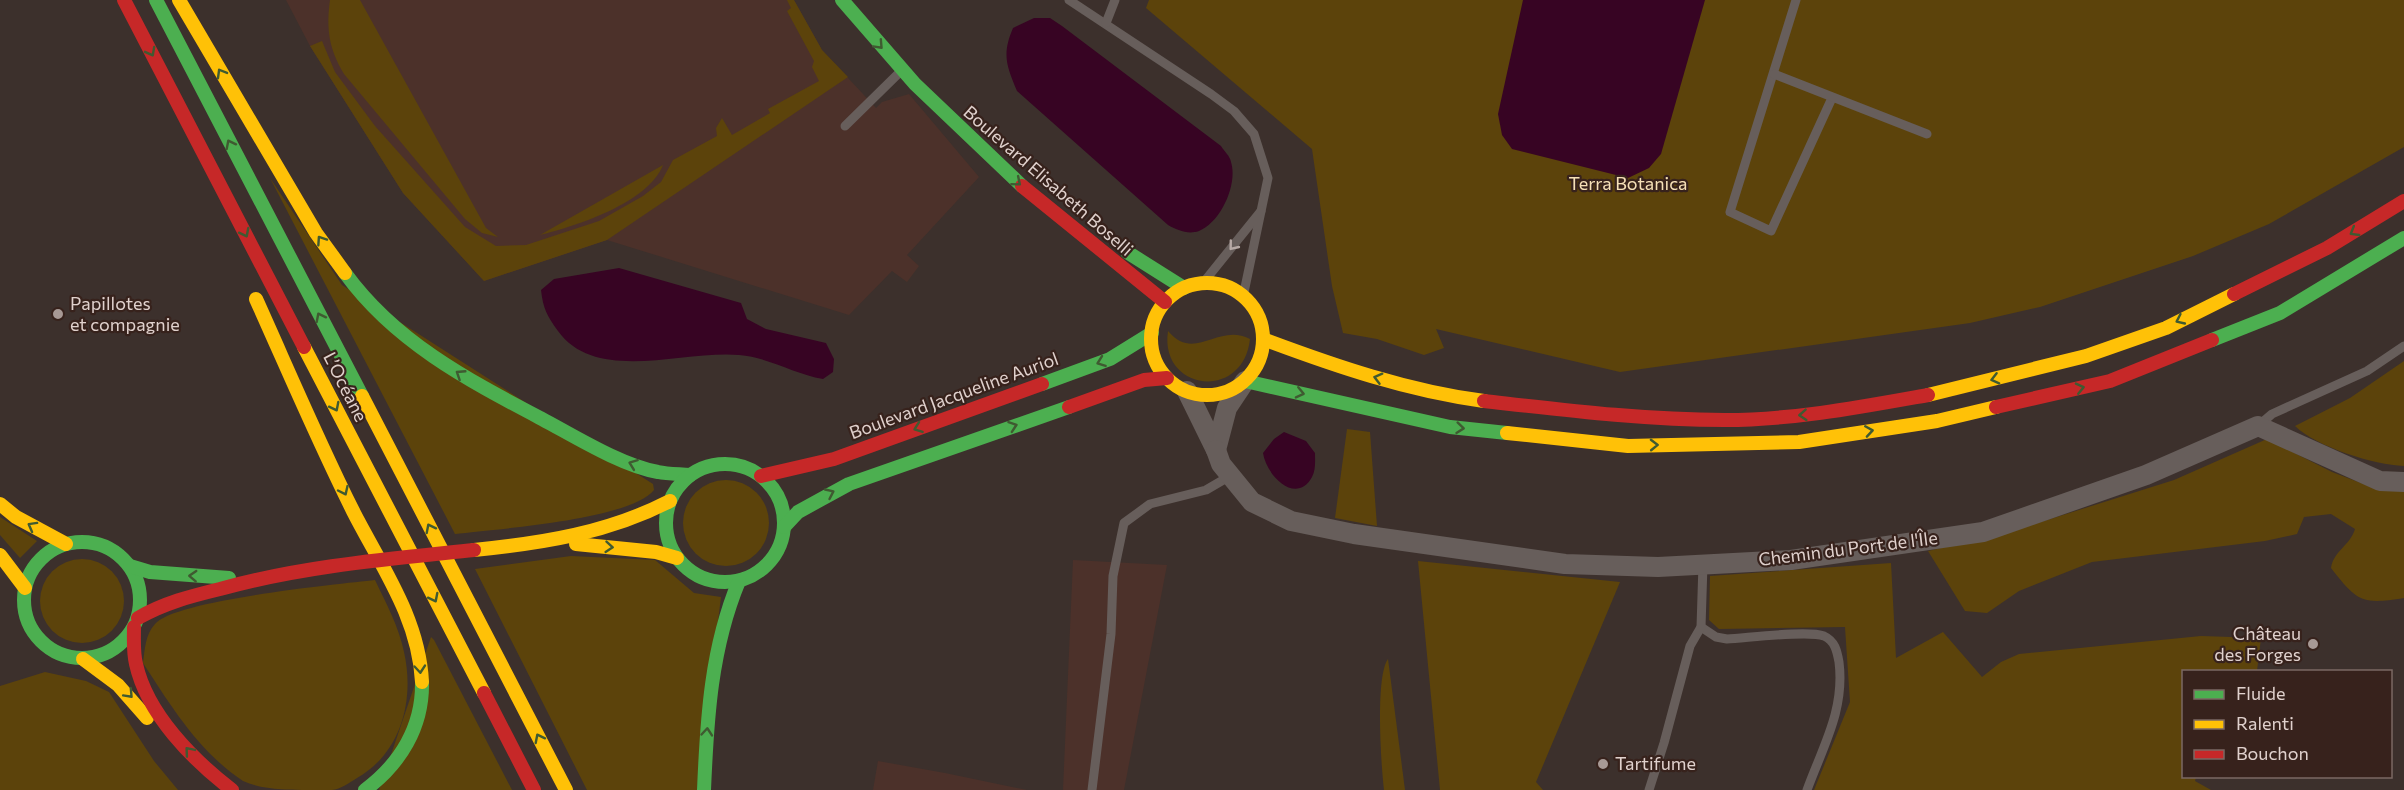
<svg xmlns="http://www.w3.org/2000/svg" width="2404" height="790" font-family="Commissioner,sans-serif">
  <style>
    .built { fill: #4c312a }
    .green { fill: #5c430b }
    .water { fill: #370423 }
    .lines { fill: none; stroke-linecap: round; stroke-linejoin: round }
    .lane { stroke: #675e5b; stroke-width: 9 }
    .street { stroke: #675e5b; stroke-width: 20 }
    .fast { stroke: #4caf50; stroke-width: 14 }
    .slow { stroke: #ffc107; stroke-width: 14 }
    .jam { stroke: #c62828; stroke-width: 14 }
    .oneway { stroke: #3f5a31 }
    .oneway2 { stroke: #b6a9a5 }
    .poi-dot { fill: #a79995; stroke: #37221c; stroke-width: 2 }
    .labels { text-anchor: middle; stroke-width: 4.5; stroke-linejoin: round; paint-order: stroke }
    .street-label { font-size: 18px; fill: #e0d1cd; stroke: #37221c }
    .park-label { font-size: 18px; fill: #f6e0b7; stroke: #37221c }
    .poi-label { font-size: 18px; fill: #e0d1cd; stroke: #37221c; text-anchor: start }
  </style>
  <rect width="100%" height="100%" fill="#3c302c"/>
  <g class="built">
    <path d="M286 0H794L822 50 876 108 882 102 909 94 979 177 907 255 919 266 907 282 892 271 849 315 607 240 484 281 403 193 310 46Z"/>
    <path d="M1073 560 1167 565 1124 790H1063Z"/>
    <path d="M878 761 945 773 1027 790H873Z"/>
  </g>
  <g class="green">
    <path d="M330 0H360L486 228 498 237 482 233 465 219 344 74C329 49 326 29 330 0Z"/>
    <path d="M787 0H794L822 50 848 77 607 240 484 281 403 193 310 46 322 41 335 72 375 126 465 227 496 246 526 245 599 221 643 196 661 182 673 160 717 136 716 128 722 118 732 135 770 113 768 109 819 81 812 67 814 61 787 11 791 8Z"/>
    <path d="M1149 0H2404V147L2269 224 2193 256 2040 307 1970 323 1620 372 1436 329 1444 348 1424 355 1377 339 1343 333 1332 286 1312 149 1146 8Z"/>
    <path d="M663 165C648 203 576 226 540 235Z"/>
    <path d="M270 178 342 285 653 484 654 490C630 520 496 529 455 534Z"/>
    <path d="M1168 331C1195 363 1218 322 1250 339 1243 402 1159 391 1168 331Z"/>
    <path d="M2404 361V466C2374 465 2317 447 2295 426L2350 398Z"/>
    <path d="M1347 429 1370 432 1377 526 1335 518Z"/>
    <path d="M2267 439 2332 472 2374 488H2404V598C2361 605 2357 601 2331 568 2334 550 2350 546 2355 529L2331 514 2304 517 2297 534 2265 541 2092 562 2019 591 1987 613 1965 611 1928 551 2006 533 2174 480Z"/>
    <circle cx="726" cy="523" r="43"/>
    <path d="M0 517 37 541 20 558 0 535Z"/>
    <path d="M571 556 655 560 694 593 721 597 697 790H587L475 569Z"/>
    <circle cx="82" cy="601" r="42"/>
    <path d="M1418 561 1620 582 1536 782 1543 790H1440Z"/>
    <path d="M1891 563 1896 658 1943 632 1982 677 2001 662 2019 654 2201 636 2261 638 2257 671 2184 672V776L2196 777 2195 781 2211 790H1814L1850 702 1845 627 1719 629 1709 620 1710 576Z"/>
    <path d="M375 580C386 603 399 627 404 652 415 700 401 753 357 778 349 783 341 789 332 790 325 790 317 790 309 790 288 790 262 790 243 781 199 752 171 706 143 663 145 649 145 635 155 624 174 600 339 584 375 580Z"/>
    <path d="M431 637 434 640 512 790H379Z"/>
    <path d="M1388 659 1405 790H1384C1381 765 1375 677 1388 659Z"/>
    <path d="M45 672 86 681 109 692 154 761 178 790H0V686Z"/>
  </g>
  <g class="water">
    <path d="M1523 0H1705L1661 154 1649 168 1628 178 1512 149 1502 135 1498 114Z"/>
    <path d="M1034 18H1050L1062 26 1221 146C1224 151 1230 156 1231 162 1238 184 1221 222 1199 231 1188 235 1177 230 1168 225L1017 91C1006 65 1002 54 1013 28Z"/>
    <path d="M619 268 741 303 747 319 766 329 826 343 834 359 833 372 823 379C794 374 768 357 739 355 683 350 596 384 558 331 547 316 543 308 541 290L554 279Z"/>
    <path d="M1284 432 1306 441 1315 453C1315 460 1316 470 1312 477 1296 506 1266 475 1263 453L1274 439Z"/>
  </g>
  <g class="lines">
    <g class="lane">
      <path d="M1069 0 1211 94 1234 111 1254 134 1268 178 1243 297"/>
      <path d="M1796 0 1730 212 1771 231 1832 98"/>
      <path d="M1106 23 1115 0"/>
      <path d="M1774 74 1927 134"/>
      <path d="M845 126 901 71"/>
      <path d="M1203 283 1261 211"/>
      <path d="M2258 426 2272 414 2367 371 2404 346"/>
      <path d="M1701 627 1716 637 1727 639C1747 638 1808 630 1824 636 1835 641 1837 651 1839 662 1845 710 1823 746 1807 790"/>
      <path d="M1092 790 1111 634 1113 576 1124 523 1150 504 1206 490 1230 476"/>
      <path d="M1649 790 1664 743 1690 646 1701 627 1703 564"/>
    </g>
    <g class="street">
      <path d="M1187 391 1216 450 1227 408 1245 381"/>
      <path d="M1216 450 1221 464 1252 502 1291 521 1354 534 1565 564 1658 567 1791 560 1983 532 2146 475 2258 426 2380 481 2404 482"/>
    </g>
    <g class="fast">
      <path d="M156 0 362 396"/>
      <path d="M842 0 915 84 1022 186"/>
      <path d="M1127 252 1184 288"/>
      <path d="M345 273C395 342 468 380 542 419 574 436 622 466 658 472 668 474 679 474 690 475"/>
      <path d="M2212 340 2280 313 2404 238"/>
      <path d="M1245 381 1450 427 1507 433"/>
      <path d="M1042 384 1110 359 1152 333"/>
      <circle cx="725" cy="523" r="59"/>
      <path d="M784 527 798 512 849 484 1069 407"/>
      <circle cx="82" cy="600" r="58"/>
      <path d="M130 566 150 572 229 578"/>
      <path d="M365 790C400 764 423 727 422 682"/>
      <path d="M704 790C707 718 711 648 739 581"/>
    </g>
    <g class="slow">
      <path d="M179 0 316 233 345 273"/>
      <circle cx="1207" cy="339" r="56"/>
      <path d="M256 299C288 370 318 441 353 511 381 566 419 618 422 682"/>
      <path d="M1263 339C1335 366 1408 391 1484 401"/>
      <path d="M304 347 484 693"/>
      <path d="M1928 395 2086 356 2166 328 2234 294"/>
      <path d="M362 396 566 790"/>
      <path d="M1507 433 1628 446 1799 442 1937 421 1996 407"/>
      <path d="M0 504 16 517 66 544"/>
      <path d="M576 544 656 552 677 558"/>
      <path d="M474 550C543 543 608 533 670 501"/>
      <path d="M0 555 25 588"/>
      <path d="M83 659 118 685 147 718"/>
    </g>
    <g class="jam">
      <path d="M124 0 304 347"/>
      <path d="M1022 186 1165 302"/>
      <path d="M2234 294 2327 248 2404 201"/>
      <path d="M1484 401C1564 410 1644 420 1725 420 1793 420 1861 407 1928 395"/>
      <path d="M1069 407 1144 380 1167 378"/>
      <path d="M1996 407 2110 381 2212 340"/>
      <path d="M761 476 834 459 1042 384"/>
      <path d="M138 618C164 603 191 596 220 589 303 566 389 559 474 550"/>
      <path d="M134 627C134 639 133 652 136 664 147 714 193 760 232 790"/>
      <path d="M484 693 534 790"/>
    </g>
  </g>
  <defs><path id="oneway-chevron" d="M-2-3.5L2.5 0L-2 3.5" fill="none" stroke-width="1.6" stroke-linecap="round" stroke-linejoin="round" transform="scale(1.5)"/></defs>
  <g class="oneway">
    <use href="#oneway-chevron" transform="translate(879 45) rotate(47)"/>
    <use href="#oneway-chevron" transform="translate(151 52) rotate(62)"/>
    <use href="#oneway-chevron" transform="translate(221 73) rotate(-120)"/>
    <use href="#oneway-chevron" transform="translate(230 144) rotate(-117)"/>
    <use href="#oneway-chevron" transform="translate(1017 182) rotate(40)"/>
    <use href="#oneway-chevron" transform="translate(2354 232) rotate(149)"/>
    <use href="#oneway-chevron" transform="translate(245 233) rotate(63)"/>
    <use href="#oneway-chevron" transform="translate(321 240) rotate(-124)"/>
    <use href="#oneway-chevron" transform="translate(320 317) rotate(-117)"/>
    <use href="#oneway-chevron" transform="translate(2180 320) rotate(155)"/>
    <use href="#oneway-chevron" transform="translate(1101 362) rotate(160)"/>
    <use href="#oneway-chevron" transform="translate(460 374) rotate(-147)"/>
    <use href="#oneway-chevron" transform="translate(1378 378) rotate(-165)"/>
    <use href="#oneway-chevron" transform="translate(1995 379) rotate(166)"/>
    <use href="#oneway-chevron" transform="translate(2080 388) rotate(-13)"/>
    <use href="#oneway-chevron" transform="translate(1300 393) rotate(13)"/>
    <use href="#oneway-chevron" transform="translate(335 407) rotate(63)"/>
    <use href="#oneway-chevron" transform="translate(1803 415) rotate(176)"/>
    <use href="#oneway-chevron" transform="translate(1013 426) rotate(-19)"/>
    <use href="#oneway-chevron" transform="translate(918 428) rotate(160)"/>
    <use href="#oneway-chevron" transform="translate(1460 428) rotate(6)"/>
    <use href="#oneway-chevron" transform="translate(1869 431) rotate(-9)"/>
    <use href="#oneway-chevron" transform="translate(1654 445) rotate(-1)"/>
    <use href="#oneway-chevron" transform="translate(633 464) rotate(-159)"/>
    <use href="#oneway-chevron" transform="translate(344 491) rotate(65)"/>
    <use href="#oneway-chevron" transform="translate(830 493) rotate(-25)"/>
    <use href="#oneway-chevron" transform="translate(32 526) rotate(-151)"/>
    <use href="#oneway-chevron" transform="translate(430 528) rotate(-117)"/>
    <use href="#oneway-chevron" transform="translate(609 547) rotate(5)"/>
    <use href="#oneway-chevron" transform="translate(193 576) rotate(-177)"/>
    <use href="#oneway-chevron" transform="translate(434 598) rotate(63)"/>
    <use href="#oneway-chevron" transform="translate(420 669) rotate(85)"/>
    <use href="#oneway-chevron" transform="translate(129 694) rotate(47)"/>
    <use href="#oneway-chevron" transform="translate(707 732) rotate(-85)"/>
    <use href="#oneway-chevron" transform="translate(539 738) rotate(-117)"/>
    <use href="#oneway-chevron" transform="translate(189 751) rotate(-130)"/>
  </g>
  <use class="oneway2" href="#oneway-chevron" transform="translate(1233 246) rotate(129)"/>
  <g class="poi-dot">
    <circle cx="58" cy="314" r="6"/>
    <circle cx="2313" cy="644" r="6"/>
    <circle cx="1603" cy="764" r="6"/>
  </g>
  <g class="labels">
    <g class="street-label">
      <text transform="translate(1048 181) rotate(41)" y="6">Boulevard Elisabeth Boselli</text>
      <text transform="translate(345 387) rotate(63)" y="6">L’Océane</text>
      <text transform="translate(954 396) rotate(-20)" y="6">Boulevard Jacqueline Auriol</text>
      <text transform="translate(1848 549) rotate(-7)" y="6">Chemin du Port de l'Île</text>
    </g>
    <g class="park-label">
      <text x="1628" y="190">Terra Botanica</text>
    </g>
    <g class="poi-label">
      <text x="70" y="310">Papillotes<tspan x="70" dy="21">et compagnie</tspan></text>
      <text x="2301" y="640" text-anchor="end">Château<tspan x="2301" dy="21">des Forges</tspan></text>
      <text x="1615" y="770">Tartifume</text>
    </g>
  </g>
  <rect x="2182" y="670" width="210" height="108" fill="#37221c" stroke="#7b6863" stroke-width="1.5"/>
  <rect x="2194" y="690" width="30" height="9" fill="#4caf50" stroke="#7b6863" stroke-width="1.5"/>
  <text x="2236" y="700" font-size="18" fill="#e0d1cd">Fluide</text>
  <rect x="2194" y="720" width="30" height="9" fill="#ffc107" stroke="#7b6863" stroke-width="1.5"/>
  <text x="2236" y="730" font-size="18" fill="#e0d1cd">Ralenti</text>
  <rect x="2194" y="750" width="30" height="9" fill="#c62828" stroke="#7b6863" stroke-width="1.5"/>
  <text x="2236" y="760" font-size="18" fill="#e0d1cd">Bouchon</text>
</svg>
